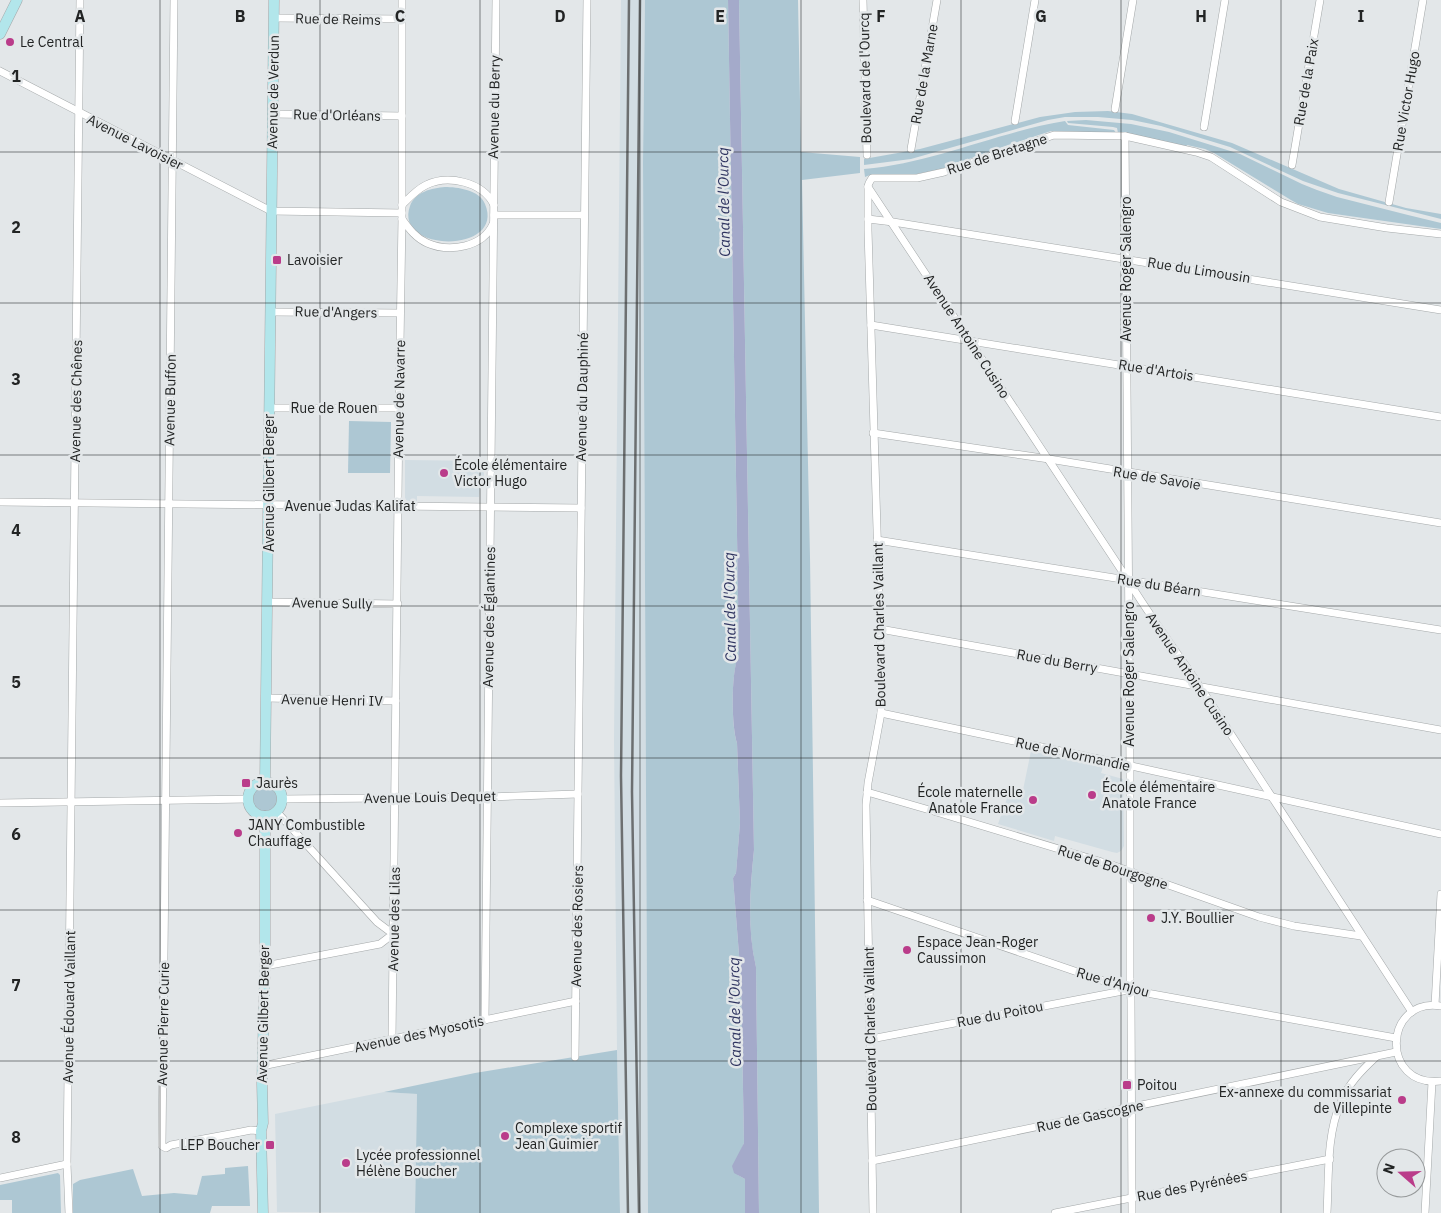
<svg xmlns="http://www.w3.org/2000/svg" width="1441" height="1213" font-family="'IBM Plex Sans',sans-serif">
  <style>
    .built { fill: #d2dde3 }
    .green { fill: #adc7d3 }
    .water { fill: #a4aaca }
    .lines { fill: none; stroke-linecap: round; stroke-linejoin: round }
    .street-casing { stroke: #a4a8a9; stroke-width: 8 }
    .secondary-casing { stroke: #a4a8a9; stroke-width: 11 }
    .street { stroke: #fff; stroke-width: 7 }
    .secondary { stroke: #b2e6eb; stroke-width: 10 }
    .rail { stroke: #6c6f70; stroke-width: 2.5 }
    .grid { fill: none; stroke: #222424; stroke-width: 1; stroke-opacity: 0.55 }
    .poi-dot { fill: #ba3c8a; stroke: #e3e7e9; stroke-width: 2 }
    .labels { text-anchor: middle; stroke-width: 5; stroke-linejoin: round; paint-order: stroke }
    .street-label { font-size: 14px; fill: #222424; stroke: #e3e7e9 }
    .poi-label { font-size: 14px; fill: #222424; stroke: #e3e7e9; text-anchor: start }
    .water-label { font-size: 15px; font-style: italic; fill: #2f3460; stroke: #e3e7e9 }
    .grid-label { font-size: 16px; text-anchor: middle; font-weight: bold; fill: #222424; stroke: #e3e7e9; stroke-width: 5; stroke-linejoin: round; paint-order: stroke }
  </style>
  <rect width="100%" height="100%" fill="#e3e7e9"/>
  <g class="built">
    <path d="M621 0H645L643 162 648 1213H620L617 1050 614 740Z"/>
    <path d="M405 460 484 461V485L480 486 479 497 417 496V501H407L405 498Z"/>
    <path d="M1031 751 1103 767 1101 773 1123 779 1124 846 1121 851 1117 853 1112 852 1055 836 1054 841 998 824 1011 787 1023 790Z"/>
    <path d="M384 1092 417 1094 415 1213 277 1212 275 1114Z"/>
  </g>
  <g class="green">
    <path d="M645 0H728L739 655C731 670 731 726 737 743L740 823 736 873 733 878 741 980 744 1143 741 1150 738 1175 745 1179V1213H648L643 162Z"/>
    <path d="M739 0H798L801 152 860 157V173L802 180 810 557 819 1213H759L756 967C747 929 750 889 754 850Z"/>
    <path d="M1108 111 1132 114 1232 143 1339 189 1406 208 1441 214V219L1338 193 1303 181 1230 147 1161 126 1132 120 1098 117H1065L1048 120 911 159 864 165V159L920 149 1040 117 1075 112Z"/>
    <path d="M1086 120 1131 124 1169 132 1240 154 1302 184 1317 190 1337 197 1408 215 1441 223V229L1328 213 1298 204 1291 200 1214 153 1205 149 1187 145 1186 147 1118 133 1117 128 1113 127 1068 123 1067 121Z"/>
    <path d="M1065 121 1068 125 1114 130 1116 133 1051 131 1008 145 941 169 917 174 870 175 865 177 864 169C934 163 997 132 1065 121Z"/>
    <path d="M445 187C457 187 480 190 485 204 506 254 393 253 410 206 415 192 432 188 445 187Z"/>
    <path d="M349 421 391 422 390 473H348Z"/>
    <circle cx="265" cy="799" r="13"/>
    <path d="M617 1050 620 1213H415L417 1094 384 1092 475 1073Z"/>
    <path d="M248 1166 250 1206H212L210 1213H73V1184L80 1180 133 1169 142 1196 174 1193 197 1195 202 1176 225 1174V1168Z"/>
    <path d="M58 1173 60 1175 61 1213H12V1200H0V1185Z"/>
  </g>
  <path class="water" d="M728 0H739L754 850C750 889 747 928 756 967L759 1213H745V1179L734 1173 732 1166 744 1143 741 980 733 878 736 873 740 823 737 743C731 725 731 670 739 654Z"/>
  <g class="lines">
    <defs>
      <g id="street">
        <path d="M174 0 162 1146 166 1148 171 1145 241 1132 251 1130 261 1131"/>
        <path d="M863 0 867 155"/>
        <path d="M274 18 402 19"/>
        <path d="M0 71 271 211 402 213"/>
        <path d="M1115 109 1133 0"/>
        <path d="M273 114 402 116"/>
        <path d="M1015 121 1035 0"/>
        <path d="M1204 127 1225 0"/>
        <path d="M1125 136 1130 766V979L1131 1000 1132 1213"/>
        <path d="M911 149 937 0"/>
        <path d="M1292 165 1320 0"/>
        <path d="M868 187 1128 580C1152 620 1181 657 1206 696 1274 802 1343 907 1412 1012"/>
        <path d="M1389 202 1423 0"/>
        <path d="M402 205C409 198 416 190 426 185 448 174 483 182 494 205"/>
        <path d="M494 215H584"/>
        <path d="M402 219C409 229 416 238 427 243 450 253 483 247 493 224"/>
        <path d="M868 219 893 222 1441 310"/>
        <path d="M271 312 400 313"/>
        <path d="M871 325 1441 417"/>
        <path d="M269 408H399"/>
        <path d="M873 433 1049 459 1441 523"/>
        <path d="M0 502 581 508"/>
        <path d="M877 540 1441 630"/>
        <path d="M267 602 398 604"/>
        <path d="M880 629 1441 730"/>
        <path d="M267 698 396 701"/>
        <path d="M881 713 1118 763 1441 834"/>
        <path d="M867 792 933 811 1112 865 1259 917 1294 926 1361 936"/>
        <path d="M282 799 487 797 578 794"/>
        <path d="M0 803 248 799"/>
        <path d="M867 900 1130 990 1396 1038"/>
        <path d="M265 966 380 944 393 934 377 922 276 811"/>
        <path d="M1435 1005 1441 894"/>
        <path d="M1441 1006C1383 997 1380 1088 1441 1081"/>
        <path d="M485 1020 496 0"/>
        <path d="M871 1039 1128 990"/>
        <path d="M392 1040 399 408 402 218V0"/>
        <path d="M575 1057 587 0"/>
        <path d="M262 1066 576 1001"/>
        <path d="M872 1161 1396 1052"/>
        <path d="M0 1178 67 1164"/>
        <path d="M69 1213 67 1164 80 0"/>
        <path d="M873 1213 866 805 868 783 881 713 880 629 868 230V186L869 183 872 178H917L944 172 1054 135 1125 136 1196 152 1211 157 1281 202 1320 217 1387 228 1441 234"/>
        <path d="M1055 1213 1330 1159"/>
        <path d="M1327 1213C1329 1178 1326 1135 1341 1102 1348 1084 1362 1070 1376 1057"/>
        <path d="M1425 1213 1432 1082"/>
      </g>
      <g id="secondary">
        <path d="M0 34 17 0"/>
        <path d="M265 782 274 0"/>
        <circle cx="265" cy="799" r="17"/>
        <path d="M263 1213 261 1131 263 1123 262 1083 265 966V816"/>
      </g>
    </defs>
    <use href="#street" class="street-casing"/>
    <use href="#secondary" class="secondary-casing"/>
    <use href="#street" class="street"/>
    <use href="#secondary" class="secondary"/>
    <g class="rail">
      <path d="M628 1213 621 776 629 0"/>
      <path d="M639 1213 632 792 640 0"/>
    </g>
  </g>
  <path class="grid" d="M160 0V1213M320 0V1213M480 0V1213M640 0V1213M801 0V1213M961 0V1213M1121 0V1213M1281 0V1213M0 152H1441M0 303H1441M0 455H1441M0 606H1441M0 758H1441M0 910H1441M0 1061H1441"/>
  <g class="poi-dot">
    <circle cx="10" cy="42" r="5"/>
    <rect x="272" y="255" width="10" height="10" rx="2.5"/>
    <circle cx="444" cy="473" r="5"/>
    <rect x="241" y="778" width="10" height="10" rx="2.5"/>
    <circle cx="1092" cy="795" r="5"/>
    <circle cx="1033" cy="800" r="5"/>
    <circle cx="238" cy="833" r="5"/>
    <circle cx="1151" cy="918" r="5"/>
    <circle cx="907" cy="950" r="5"/>
    <rect x="1122" y="1080" width="10" height="10" rx="2.5"/>
    <circle cx="1402" cy="1100" r="5"/>
    <circle cx="505" cy="1136" r="5"/>
    <rect x="265" y="1140" width="10" height="10" rx="2.5"/>
    <circle cx="346" cy="1163" r="5"/>
  </g>
  <g class="labels">
    <g class="street-label">
      <text transform="translate(338 19) rotate(1)" y="5">Rue de Reims</text>
      <text transform="translate(924 74) rotate(-80)" y="5">Rue de la Marne</text>
      <text transform="translate(865 78) rotate(-91)" y="5">Boulevard de l'Ourcq</text>
      <text transform="translate(1306 82) rotate(-80)" y="5">Rue de la Paix</text>
      <text transform="translate(273 92) rotate(-89)" y="5">Avenue de Verdun</text>
      <text transform="translate(1406 101) rotate(-80)" y="5">Rue Victor Hugo</text>
      <text transform="translate(494 107) rotate(-89)" y="5">Avenue du Berry</text>
      <text transform="translate(337 115) rotate(1)" y="5">Rue d'Orléans</text>
      <text transform="translate(135 142) rotate(27)" y="5">Avenue Lavoisier</text>
      <text transform="translate(997 154) rotate(-18)" y="5">Rue de Bretagne</text>
      <text transform="translate(1126 269) rotate(-90)" y="5">Avenue Roger Salengro</text>
      <text transform="translate(1199 270) rotate(9)" y="5">Rue du Limousin</text>
      <text transform="translate(336 312) rotate(1)" y="5">Rue d'Angers</text>
      <text transform="translate(967 336) rotate(57)" y="5">Avenue Antoine Cusino</text>
      <text transform="translate(1156 370) rotate(9)" y="5">Rue d'Artois</text>
      <text transform="translate(582 397) rotate(-89)" y="5">Avenue du Dauphiné</text>
      <text transform="translate(399 399) rotate(-89)" y="5">Avenue de Navarre</text>
      <text transform="translate(170 400) rotate(-89)" y="5">Avenue Buffon</text>
      <text transform="translate(76 401) rotate(-89)" y="5">Avenue des Chênes</text>
      <text x="334" y="413">Rue de Rouen</text>
      <text transform="translate(1157 478) rotate(9)" y="5">Rue de Savoie</text>
      <text transform="translate(269 483) rotate(-90)" y="5">Avenue Gilbert Berger</text>
      <text x="350" y="511">Avenue Judas Kalifat</text>
      <text transform="translate(1159 585) rotate(9)" y="5">Rue du Béarn</text>
      <text transform="translate(332 603) rotate(1)" y="5">Avenue Sully</text>
      <text transform="translate(489 617) rotate(-89)" y="5">Avenue des Églantines</text>
      <text transform="translate(879 625) rotate(-91)" y="5">Boulevard Charles Vaillant</text>
      <text transform="translate(1057 661) rotate(10)" y="5">Rue du Berry</text>
      <text transform="translate(1129 674) rotate(-90)" y="5">Avenue Roger Salengro</text>
      <text transform="translate(1190 674) rotate(56)" y="5">Avenue Antoine Cusino</text>
      <text transform="translate(332 700) rotate(1)" y="5">Avenue Henri IV</text>
      <text transform="translate(1073 754) rotate(12)" y="5">Rue de Normandie</text>
      <text transform="translate(430 797) rotate(-1)" y="5">Avenue Louis Dequet</text>
      <text transform="translate(1113 867) rotate(18)" y="5">Rue de Bourgogne</text>
      <text transform="translate(394 919) rotate(-89)" y="5">Avenue des Lilas</text>
      <text transform="translate(577 926) rotate(-89)" y="5">Avenue des Rosiers</text>
      <text transform="translate(1113 982) rotate(16)" y="5">Rue d'Anjou</text>
      <text transform="translate(69 1007) rotate(-89)" y="5">Avenue Édouard Vaillant</text>
      <text transform="translate(263 1014) rotate(-89)" y="5">Avenue Gilbert Berger</text>
      <text transform="translate(1000 1014) rotate(-11)" y="5">Rue du Poitou</text>
      <text transform="translate(163 1024) rotate(-89)" y="5">Avenue Pierre Curie</text>
      <text transform="translate(870 1029) rotate(-91)" y="5">Boulevard Charles Vaillant</text>
      <text transform="translate(419 1034) rotate(-12)" y="5">Avenue des Myosotis</text>
      <text transform="translate(1090 1116) rotate(-12)" y="5">Rue de Gascogne</text>
      <text transform="translate(1192 1186) rotate(-11)" y="5">Rue des Pyrénées</text>
    </g>
    <g class="poi-label">
      <text x="20" y="47">Le Central</text>
      <text x="287" y="265">Lavoisier</text>
      <text x="454" y="470">École élémentaire<tspan x="454" dy="16">Victor Hugo</tspan></text>
      <text x="256" y="788">Jaurès</text>
      <text x="1102" y="792">École élémentaire<tspan x="1102" dy="16">Anatole France</tspan></text>
      <text x="1023" y="797" text-anchor="end">École maternelle<tspan x="1023" dy="16">Anatole France</tspan></text>
      <text x="248" y="830">JANY Combustible<tspan x="248" dy="16">Chauffage</tspan></text>
      <text x="1161" y="923">J.Y. Boullier</text>
      <text x="917" y="947">Espace Jean-Roger<tspan x="917" dy="16">Caussimon</tspan></text>
      <text x="1137" y="1090">Poitou</text>
      <text x="1392" y="1097" text-anchor="end">Ex-annexe du commissariat<tspan x="1392" dy="16">de Villepinte</tspan></text>
      <text x="515" y="1133">Complexe sportif<tspan x="515" dy="16">Jean Guimier</tspan></text>
      <text x="260" y="1150" text-anchor="end">LEP Boucher</text>
      <text x="356" y="1160">Lycée professionnel<tspan x="356" dy="16">Hélène Boucher</tspan></text>
    </g>
    <g class="water-label">
      <text transform="translate(724 202) rotate(-91)" y="5">Canal de l'Ourcq</text>
      <text transform="translate(730 607) rotate(-91)" y="5">Canal de l'Ourcq</text>
      <text transform="translate(735 1012) rotate(-91)" y="5">Canal de l'Ourcq</text>
    </g>
  </g>
  <g class="grid-label">
    <text x="80" y="22">A</text>
    <text x="240" y="22">B</text>
    <text x="400" y="22">C</text>
    <text x="560" y="22">D</text>
    <text x="720" y="22">E</text>
    <text x="881" y="22">F</text>
    <text x="1041" y="22">G</text>
    <text x="1201" y="22">H</text>
    <text x="1361" y="22">I</text>
    <text x="16" y="82">1</text>
    <text x="16" y="233">2</text>
    <text x="16" y="385">3</text>
    <text x="16" y="536">4</text>
    <text x="16" y="688">5</text>
    <text x="16" y="840">6</text>
    <text x="16" y="991">7</text>
    <text x="16" y="1143">8</text>
  </g>
  <g transform="translate(1401 1173) rotate(290)"><circle r="24" fill="#e3e7e9" stroke="#96999a"/>
  <path d="M0-4L9 19L0 12L-9 19Z" fill="#ba3c8a"/>
  <text y="-8" font-size="14" font-weight="bold" text-anchor="middle" fill="#222424">N</text>
  </g>
</svg>
